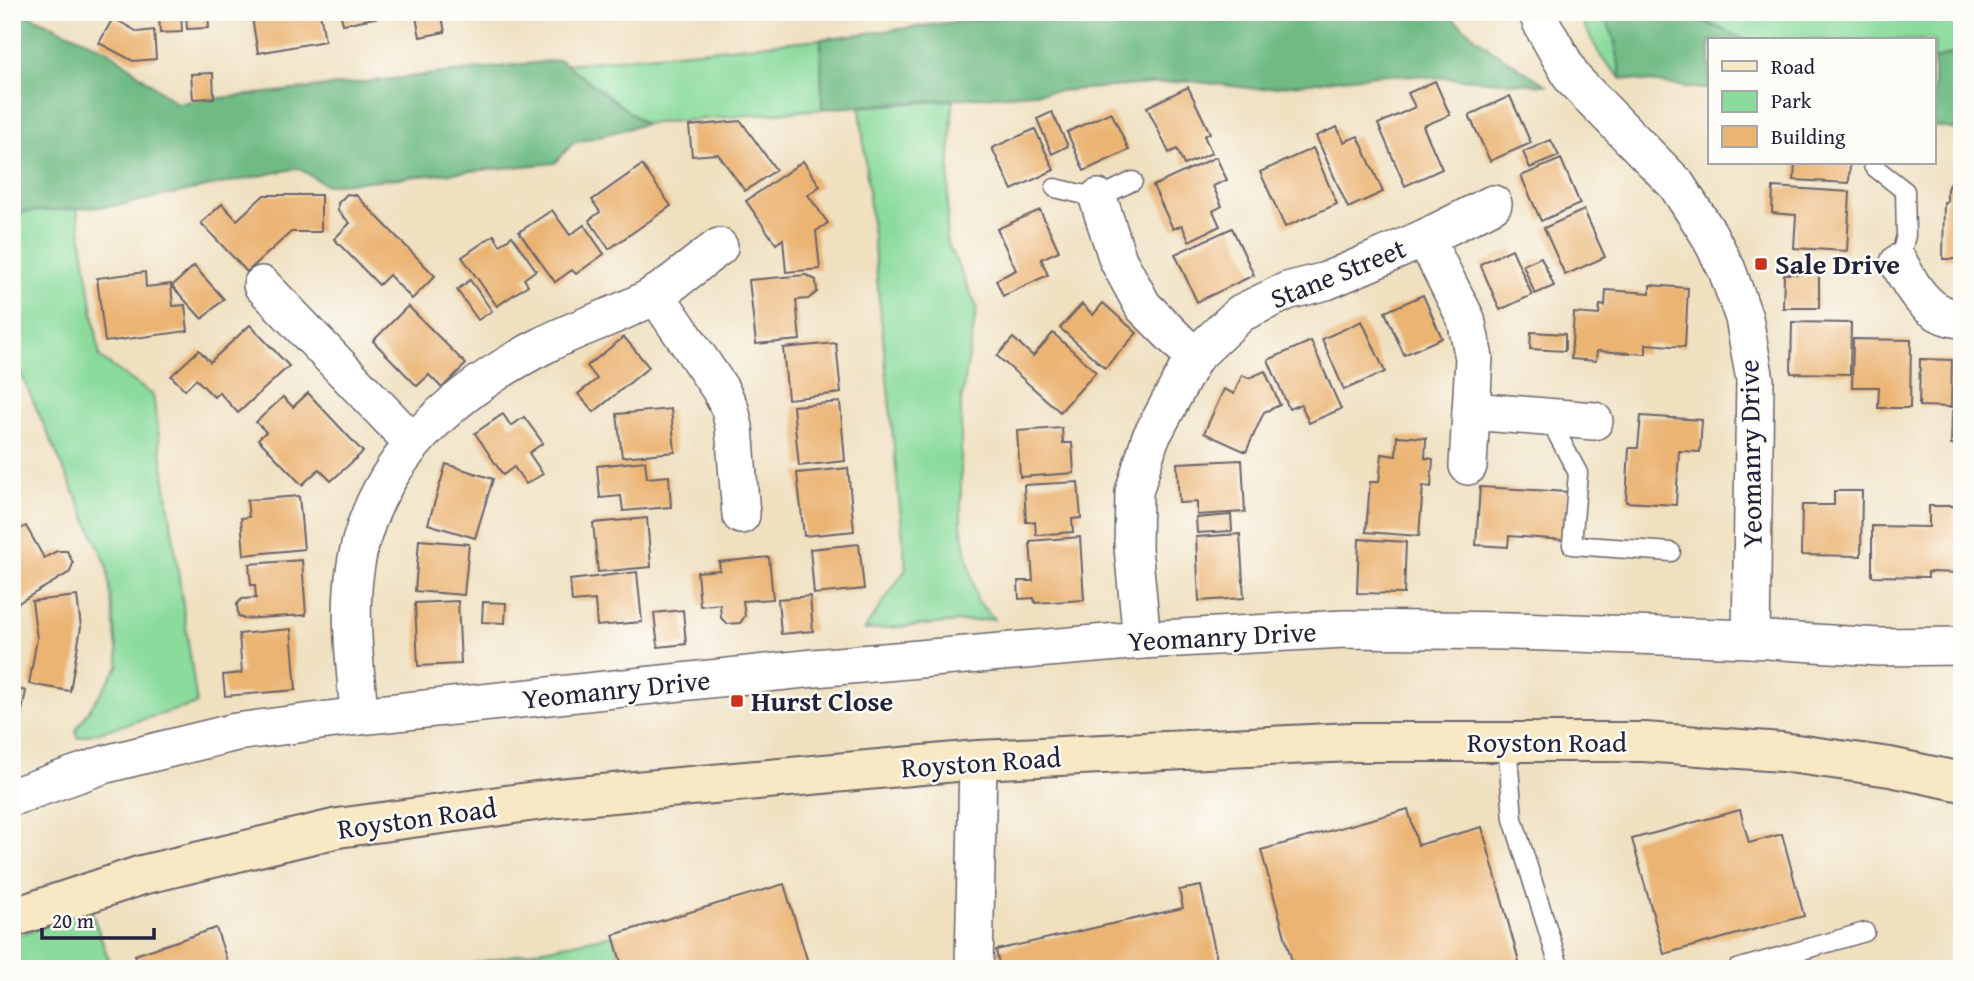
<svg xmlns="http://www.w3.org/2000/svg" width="1974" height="981" font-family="'Gentium Book Plus',serif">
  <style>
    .green { fill: #8adb9c; stroke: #567e6c; stroke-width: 2 }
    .forest { fill: #6fbb84; stroke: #486e60; stroke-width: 2 }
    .building { fill: #ebb473 }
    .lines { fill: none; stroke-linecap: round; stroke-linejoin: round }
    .service-casing { stroke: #6a646a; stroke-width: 21 }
    .minor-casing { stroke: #6a646a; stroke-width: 40 }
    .secondary-casing { stroke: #6a646a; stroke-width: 42 }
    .service { stroke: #fff; stroke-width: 18 }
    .minor { stroke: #fff; stroke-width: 37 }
    .secondary { stroke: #f8e8c3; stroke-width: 38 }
    .poi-dot { fill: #c8321e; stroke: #fdfcf7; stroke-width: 2.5 }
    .labels { text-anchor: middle; stroke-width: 5; stroke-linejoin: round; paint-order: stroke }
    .poi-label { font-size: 28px; font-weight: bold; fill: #22223b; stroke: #fdfcf7; text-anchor: start }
    .street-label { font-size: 28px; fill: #22223b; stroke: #fdfcf7 }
  </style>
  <rect width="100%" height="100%" fill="#fdfcf7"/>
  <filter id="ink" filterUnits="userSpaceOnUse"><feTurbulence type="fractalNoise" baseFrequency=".0143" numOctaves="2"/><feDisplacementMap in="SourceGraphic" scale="14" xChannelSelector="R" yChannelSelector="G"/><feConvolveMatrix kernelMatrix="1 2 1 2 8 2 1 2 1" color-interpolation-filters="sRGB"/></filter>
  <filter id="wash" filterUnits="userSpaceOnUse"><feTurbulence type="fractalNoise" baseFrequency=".00686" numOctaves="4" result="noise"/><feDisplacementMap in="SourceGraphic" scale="28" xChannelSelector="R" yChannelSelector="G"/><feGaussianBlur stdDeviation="1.57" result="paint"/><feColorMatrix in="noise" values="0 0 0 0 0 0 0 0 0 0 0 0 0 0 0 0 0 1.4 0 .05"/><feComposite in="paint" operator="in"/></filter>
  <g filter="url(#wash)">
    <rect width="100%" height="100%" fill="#efe0c0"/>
    <g class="green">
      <path d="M12 12 50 33 100 358 153 395 197 704 78 738 76 730 119 665 107 565 12 354Z"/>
      <path d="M1577 12H1601C1616 33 1617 53 1621 78L1601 57Z"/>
      <path d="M1694 12H1962V50L1934 60V40H1746L1703 21Z"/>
      <path d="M821 39 822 109 645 124 565 64Z"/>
      <path d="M953 100 946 239 977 308 961 402V526L977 601 994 619 864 630 906 569 860 107Z"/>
      <path d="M91 910 112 969H12V937Z"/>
      <path d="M613 935 623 969H446Z"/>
    </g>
    <g class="forest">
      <path d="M12 12H22L109 51 176 103 560 60 645 124 573 143 555 163 326 185 298 168 115 206 12 213Z"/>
      <path d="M1039 12H1445L1489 48 1546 85 1386 74 1257 89 1190 81 822 109 821 39 1011 15H1033Z"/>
      <path d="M1601 12H1694L1703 21 1746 40H1710V90L1621 78C1617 53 1616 33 1601 12Z"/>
      <path d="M1962 50V131L1934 126V60Z"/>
    </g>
    <g id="blocks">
      <g class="building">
        <path d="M159 12H181L182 32 160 33Z"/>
        <path d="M186 12H208L209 28 187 29Z"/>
        <path d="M213 12H235L236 19 214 20Z"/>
        <path d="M251 12H320L325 41 258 53Z"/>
        <path d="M340 12H396V14L343 24Z"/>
        <path d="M415 12H461V14L442 17 445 32 420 37Z"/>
        <path d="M113 18 138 32 154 30 156 59 133 61 99 43Z"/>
        <path d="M213 73 214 98 193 99 191 74Z"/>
        <path d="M1435 81 1450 115 1423 126 1442 169 1405 186 1378 124 1415 107 1408 93Z"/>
        <path d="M1188 87 1210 133 1204 136 1212 153 1184 165 1177 149 1169 153 1147 107Z"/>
        <path d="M1510 96 1531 143 1490 161 1469 115Z"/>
        <path d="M1052 112 1068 146 1052 154 1037 119Z"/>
        <path d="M1111 112 1129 150 1084 171 1067 132Z"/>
        <path d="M741 121 776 170 745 191 718 154 692 156 689 126Z"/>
        <path d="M1337 127 1344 142 1358 136 1383 192 1348 208 1316 136Z"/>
        <path d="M1035 129 1054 170 1012 190 992 148Z"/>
        <path d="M1551 140 1559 156 1530 168 1523 152Z"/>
        <path d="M1313 148 1337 204 1285 227 1260 172Z"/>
        <path d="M1216 157 1227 180 1213 186 1222 206 1213 211 1220 226 1189 241 1182 225 1173 229 1153 186Z"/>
        <path d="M1561 159 1580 204 1541 221 1521 176Z"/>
        <path d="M803 161 820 186 808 195 828 223 816 231 820 269 786 272 783 239 776 244 746 201Z"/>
        <path d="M1795 163H1850L1849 183 1794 180Z"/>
        <path d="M642 165 671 206 609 249 589 220 600 212 592 200Z"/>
        <path d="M1957 180 1962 182V259H1943L1944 202H1947V189L1950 182Z"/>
        <path d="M1773 187 1850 192 1847 251 1794 248 1796 215 1772 213Z"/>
        <path d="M347 194 356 195 435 276 412 299 389 275 379 285 334 239 350 223 338 211V203Z"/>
        <path d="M264 195H321V232H291L247 272 201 223 222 204 237 220Z"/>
        <path d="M552 210 570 235 584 225 604 254 576 274 572 270 555 282 519 232Z"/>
        <path d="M1040 210 1059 251 1041 259 1048 275 1003 296 996 280 1016 270 997 229Z"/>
        <path d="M1584 210 1605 257 1565 275 1544 228Z"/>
        <path d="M1232 228 1254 275 1197 302 1175 254Z"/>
        <path d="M494 235 500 245 512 236 536 270 524 279 528 285 497 306 462 257Z"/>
        <path d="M1512 249 1532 295 1500 310 1480 264Z"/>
        <path d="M1541 257 1554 286 1535 294 1523 265Z"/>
        <path d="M194 266 224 299 202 319 172 286Z"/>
        <path d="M145 272 146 287 171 284 173 306 185 305 188 331 105 342 97 278Z"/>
        <path d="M1784 274H1819V308H1783Z"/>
        <path d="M806 275 816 280 817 292 808 299 796 300 800 340 756 344 749 280Z"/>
        <path d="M470 280 492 311 478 320 457 290Z"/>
        <path d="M1650 285 1688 288 1685 347 1646 344V354L1597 351 1596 361 1571 359 1574 313 1599 315 1600 305 1605 306 1606 290 1650 293Z"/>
        <path d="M1423 295 1442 338 1404 355 1385 312Z"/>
        <path d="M1103 303 1137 333 1105 368 1060 328 1082 304 1093 315Z"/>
        <path d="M408 306 466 364 442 388 429 375 417 386 373 341Z"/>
        <path d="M1362 321 1385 372 1344 390 1322 339Z"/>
        <path d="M1792 322 1851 323 1850 374 1791 373Z"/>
        <path d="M250 325 289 366 238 413 219 392 214 397 196 379 185 390 171 376 199 350 210 362Z"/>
        <path d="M1531 332 1565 334V351L1530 349Z"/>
        <path d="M1053 333 1096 372 1060 412 997 356 1013 338 1033 356Z"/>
        <path d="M624 337 649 367 594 412 578 394 597 379 587 366Z"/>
        <path d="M1853 339 1911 340 1910 408H1878L1879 387H1852Z"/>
        <path d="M1311 341 1341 409 1309 423 1301 404 1289 409 1268 360Z"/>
        <path d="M836 343 841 393 788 399 783 348Z"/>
        <path d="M1920 359 1952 360 1951 407 1919 406Z"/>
        <path d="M1265 371 1280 405 1264 412 1246 452 1204 433 1224 389 1234 394 1242 375 1249 378Z"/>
        <path d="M308 393 363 452 331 481 319 469 302 485 258 439 266 432 256 422 283 397 293 407Z"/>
        <path d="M840 402 845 461 799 466 793 406Z"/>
        <path d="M671 409 675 452 622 457 617 414Z"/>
        <path d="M1952 411 1962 412V445H1951Z"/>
        <path d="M503 414 511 426 524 417 543 443 529 453 543 474 526 484 514 467 503 475 475 433Z"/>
        <path d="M1641 416 1702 420 1700 452 1679 451 1676 505 1626 502 1629 448H1638Z"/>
        <path d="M1062 428 1063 443H1072L1074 473 1020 477 1017 431Z"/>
        <path d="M1397 436 1426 438 1425 458 1433 459 1431 487 1423 486 1419 536 1366 532 1370 482H1379L1382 454 1396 456Z"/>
        <path d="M1242 460 1245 512 1197 515V502L1179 503 1177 463Z"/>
        <path d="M645 461 647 478 669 476 671 507 623 511 621 496 600 498 597 466Z"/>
        <path d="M446 464 493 479 475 538 428 524Z"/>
        <path d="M848 468 854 531 804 536 797 473Z"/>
        <path d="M1078 482 1081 518 1072 519 1073 532 1036 535 1035 522H1026L1024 485Z"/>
        <path d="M1480 487 1568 492 1565 540 1509 536 1508 547 1476 545Z"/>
        <path d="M1834 491H1862L1861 556 1801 555 1802 505H1834Z"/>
        <path d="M299 496 304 549 244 555 241 518 249 517 247 500Z"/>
        <path d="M1929 506H1954V525H1962V573L1928 572V577L1872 576V526L1929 527Z"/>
        <path d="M1231 515 1232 531 1197 533 1196 518Z"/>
        <path d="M647 518 651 567 598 572 593 523Z"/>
        <path d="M26 526 44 558 57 551H67L73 563 70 572 18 603 12 592V534Z"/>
        <path d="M1240 534 1244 598 1199 601 1196 537Z"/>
        <path d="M1080 537 1084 600 1035 603 1034 598 1019 599 1018 581H1033L1030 541Z"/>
        <path d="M1359 539 1406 542 1404 594 1357 593Z"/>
        <path d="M419 540 469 544 464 595 415 591Z"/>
        <path d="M859 544 864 589 814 594 810 549Z"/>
        <path d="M769 557 773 599 743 601 745 616 740 623 727 624 721 618 720 604 700 606 697 572 720 570 719 562Z"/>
        <path d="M302 560 306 615 244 619 238 616 237 604 242 599 256 598 255 585H251L249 564Z"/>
        <path d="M637 572 642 622 597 626 595 600 572 602 570 580Z"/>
        <path d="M77 596 81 627 70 691 29 684 37 639 32 601Z"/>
        <path d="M810 596 813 631 781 634 778 599Z"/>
        <path d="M458 601 461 664 418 666 415 603Z"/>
        <path d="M483 602 506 603 505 623 482 622Z"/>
        <path d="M683 610 686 644 658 647 654 613Z"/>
        <path d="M291 629 296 690 225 696 223 675 242 673 239 634Z"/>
        <path d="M12 688 26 691 17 736 12 735Z"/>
        <path d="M1408 809 1418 845 1482 827 1521 969H1294L1261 850Z"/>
        <path d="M1740 810 1749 843 1782 834 1804 916 1664 954 1632 839Z"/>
        <path d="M784 884 810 969H623L613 935Z"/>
        <path d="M1201 886 1219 969H1000L996 950 1183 908 1179 890Z"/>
        <path d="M216 928 230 969H139L135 955Z"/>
      </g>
    </g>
  </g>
  <g filter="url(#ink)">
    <use href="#blocks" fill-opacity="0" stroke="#6a646a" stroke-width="2"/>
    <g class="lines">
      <defs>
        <g id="service">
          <path d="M1873 166 1905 191 1906 235 1899 263"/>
          <path d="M1055 188 1098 198 1133 181"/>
          <path d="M1548 417 1578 473 1572 545 1671 552"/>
          <path d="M1507 741 1513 819 1560 969"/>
          <path d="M1737 969 1865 932"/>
        </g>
        <g id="minor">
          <path d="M1537 12 1544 28 1573 79 1676 184 1708 233 1727 270 1744 318 1755 380 1751 639"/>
          <path d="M1098 198 1118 260 1143 306 1194 357"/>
          <path d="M1425 238 1466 319 1474 358 1468 466"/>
          <path d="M1899 263C1913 290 1929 317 1962 319"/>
          <path d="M262 285 413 443"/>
          <path d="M655 294 720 389 730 409 734 427 741 515"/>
          <path d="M1471 411 1594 421"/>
          <path d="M1142 640 1133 548 1134 492 1150 439 1194 357 1241 313 1287 291 1326 281 1368 263 1425 238 1493 204"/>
          <path d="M359 716C356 670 349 623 354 578 367 465 452 391 548 343 583 325 621 315 655 295 677 281 698 262 719 247"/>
          <path d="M12 797 106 764 236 732 359 716 814 668 1142 640 1345 629 1513 631 1751 639 1879 647 1962 646"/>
          <path d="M974 969 978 760"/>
        </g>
        <path id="secondary" d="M12 918 142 875 338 828 558 798 978 760 1352 742H1644L1782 752 1890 767 1962 782"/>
      </defs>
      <use href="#service" class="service-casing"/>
      <use href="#minor" class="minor-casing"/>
      <use href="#secondary" class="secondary-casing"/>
      <use href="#service" class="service"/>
      <use href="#minor" class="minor"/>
      <use href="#secondary" class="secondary"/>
    </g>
  </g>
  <g class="poi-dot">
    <rect x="1754" y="257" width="14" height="14" rx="3.5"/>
    <rect x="730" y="694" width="14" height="14" rx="3.5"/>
  </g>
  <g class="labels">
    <g class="poi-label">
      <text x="1775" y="274">Sale Drive</text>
      <text x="751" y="711">Hurst Close</text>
    </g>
    <g class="street-label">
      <text transform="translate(1338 273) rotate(-22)" y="10">Stane Street</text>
      <text transform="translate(1750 454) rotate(-91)" y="10">Yeomanry Drive</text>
      <text transform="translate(1222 636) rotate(-3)" y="10">Yeomanry Drive</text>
      <text transform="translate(616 689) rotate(-6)" y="10">Yeomanry Drive</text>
      <text x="1547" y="752">Royston Road</text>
      <text transform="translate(981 762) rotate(-4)" y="10">Royston Road</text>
      <text transform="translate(417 818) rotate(-8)" y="10">Royston Road</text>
    </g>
  </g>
  <rect width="1974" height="981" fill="none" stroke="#fdfcf7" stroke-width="42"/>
  <rect x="1708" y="38" width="228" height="126" fill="#fdfcf7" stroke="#a5a5ac" stroke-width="2"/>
  <rect x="1722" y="61" width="35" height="10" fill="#f8e8c3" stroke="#a5a5ac" stroke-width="2"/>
  <text x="1771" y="74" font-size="21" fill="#22223b">Road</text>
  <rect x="1722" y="91" width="35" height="21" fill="#8adb9c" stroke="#a5a5ac" stroke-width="2"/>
  <text x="1771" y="108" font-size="21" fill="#22223b">Park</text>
  <rect x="1722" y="126" width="35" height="21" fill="#ebb473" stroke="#a5a5ac" stroke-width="2"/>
  <text x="1771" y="144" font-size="21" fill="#22223b">Building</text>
  <path d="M42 928v10h112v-10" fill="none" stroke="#22223b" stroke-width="3.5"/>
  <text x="52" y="928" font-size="21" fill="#22223b" stroke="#fdfcf7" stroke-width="5" paint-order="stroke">20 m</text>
</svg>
